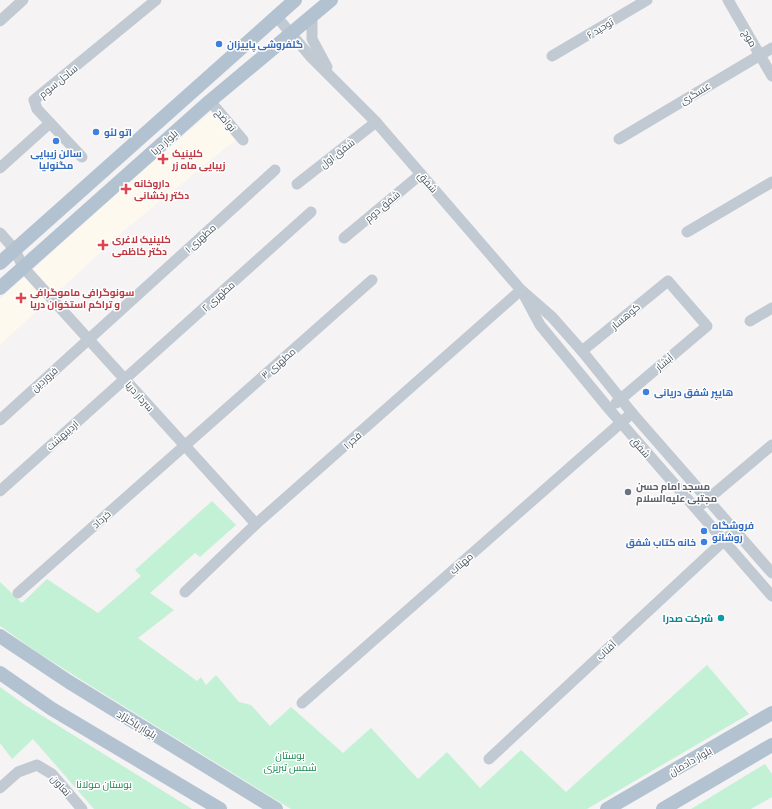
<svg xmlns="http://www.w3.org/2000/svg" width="772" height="809" font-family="'PT Sans Narrow',Cairo,sans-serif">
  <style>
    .commercial { fill: #fdf9ef }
    .green { fill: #c3f1d5 }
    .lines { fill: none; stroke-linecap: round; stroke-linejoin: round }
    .minor { stroke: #c1cad2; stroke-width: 11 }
    .major { stroke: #b3c2d1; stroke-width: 14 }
    .shop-dot { fill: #3f7fe0; stroke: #fff; stroke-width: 1.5 }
    .health-dot { fill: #e0444e; stroke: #fff; stroke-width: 1.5 }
    .worship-dot { fill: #6b7280; stroke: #fff; stroke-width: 1.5 }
    .culture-dot { fill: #0f9aa8; stroke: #fff; stroke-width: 1.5 }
    .labels { text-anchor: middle; stroke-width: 3; stroke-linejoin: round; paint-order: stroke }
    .street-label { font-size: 10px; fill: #4a5661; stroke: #fff }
    .shop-label { font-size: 10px; font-weight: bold; fill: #366cbe; stroke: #fff; text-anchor: start }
    .health-label { font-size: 10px; font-weight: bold; fill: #be3a42; stroke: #fff; text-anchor: start }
    .worship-label { font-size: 10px; font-weight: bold; fill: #5b616d; stroke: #fff; text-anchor: start }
    .culture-label { font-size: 10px; font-weight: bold; fill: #0d838f; stroke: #fff; text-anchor: end }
    .park-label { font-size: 10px; fill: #17864f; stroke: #fff }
  </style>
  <rect width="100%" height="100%" fill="#f5f3f3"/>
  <path class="commercial" d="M218 106 243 134 126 229 0 345V299L120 191Z"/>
  <g class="green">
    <path d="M212 501 236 525 200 557 195 553 150 593 174 610 138 638 197 681 201 677 206 685 216 675 239 702 251 705 270 726 291 707 343 753 371 728 418 779 447 752 480 788 521 750 566 792 707 665 749 714 587 809H291L91 686 37 652 0 626V582L22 603 47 579 98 613 141 576 135 570Z"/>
    <path d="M0 687 25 705 192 809H94L33 739 12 759 0 743Z"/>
    <path d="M765 764 772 774V797L751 809H691Z"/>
  </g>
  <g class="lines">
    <g class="minor">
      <path d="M728 0 772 76"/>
      <path d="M312 15V39L327 67"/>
      <path d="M276 16 310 56 376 122 521 290 552 317 582 351 632 413 772 573"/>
      <path d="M0 21 23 0"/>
      <path d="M552 56 647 0"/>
      <path d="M210 101 243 140"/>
      <path d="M619 139 772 48"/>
      <path d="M82 157 37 109 34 100 156 0"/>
      <path d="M0 168 50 123"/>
      <path d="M297 184 376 122"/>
      <path d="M687 232 772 182"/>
      <path d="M0 233 15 250 23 267 256 524"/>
      <path d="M344 238 421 174"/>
      <path d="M525 297 540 325 609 409 772 596"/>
      <path d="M750 321 772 308"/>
      <path d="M582 351 668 281 707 326 616 403"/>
      <path d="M0 420 275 170"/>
      <path d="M0 491 311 212"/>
      <path d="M702 504 772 445"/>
      <path d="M185 592 256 524 521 290"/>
      <path d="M18 593 372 280"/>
      <path d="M302 703 632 413"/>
      <path d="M489 759 729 536"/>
      <path d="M0 788 18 772 37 765 52 774 82 809"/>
    </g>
    <g class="major">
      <path d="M0 263 295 0"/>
      <path d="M0 288 210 101 331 0"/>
      <path d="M0 636 69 682 276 809"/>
      <path d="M0 673 52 709 220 809"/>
      <path d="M607 809 772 713"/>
      <path d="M663 809 772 745"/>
    </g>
  </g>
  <g class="shop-dot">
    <circle cx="219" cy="44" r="4"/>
    <circle cx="96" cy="132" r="4"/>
    <circle cx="56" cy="141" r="4"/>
    <circle cx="646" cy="392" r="4"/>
    <circle cx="704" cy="531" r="4"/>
    <circle cx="704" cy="542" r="4"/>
  </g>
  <g class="health-dot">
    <path d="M161 153h4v4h4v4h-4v4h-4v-4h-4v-4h4z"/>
    <path d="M124 183h4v4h4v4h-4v4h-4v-4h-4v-4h4z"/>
    <path d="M101 239h4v4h4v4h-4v4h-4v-4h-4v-4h4z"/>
    <path d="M19 292h4v4h4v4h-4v4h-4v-4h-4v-4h4z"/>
  </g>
  <circle class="worship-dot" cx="628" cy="492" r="4"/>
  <circle class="culture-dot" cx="721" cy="618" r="4"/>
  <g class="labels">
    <g class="street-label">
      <text transform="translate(600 28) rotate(-31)" y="4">توحید ۶</text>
      <text transform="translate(750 38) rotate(60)" y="4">موج</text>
      <text transform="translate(58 81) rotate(-39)" y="4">ساحل سوم</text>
      <text transform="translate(695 93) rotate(-31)" y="4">عسگری</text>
      <text transform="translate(226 120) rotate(50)" y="4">تواضح</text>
      <text transform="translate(164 142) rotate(-42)" y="4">بلوار دریا</text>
      <text transform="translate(337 153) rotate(-38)" y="4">شفق اول</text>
      <text transform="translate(428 182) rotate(49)" y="4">شفق</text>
      <text transform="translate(382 206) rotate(-40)" y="4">شفق دوم</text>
      <text transform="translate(200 238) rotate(-42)" y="4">مطهری ۱</text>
      <text transform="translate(218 296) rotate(-42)" y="4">مطهری ۲</text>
      <text transform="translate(625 316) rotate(-40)" y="4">کوهسار</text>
      <text transform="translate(664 362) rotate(-40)" y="4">آبشار</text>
      <text transform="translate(278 363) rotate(-41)" y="4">مطهری ۳</text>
      <text transform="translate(44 379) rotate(-42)" y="4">فروردین</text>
      <text transform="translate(140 396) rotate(48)" y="4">سردار دریا</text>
      <text transform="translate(62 435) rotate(-42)" y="4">اردیبهشت</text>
      <text transform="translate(352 440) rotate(-42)" y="4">فجر ۱</text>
      <text transform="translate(641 447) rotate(49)" y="4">شفق</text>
      <text transform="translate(101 519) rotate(-41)" y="4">خرداد</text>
      <text transform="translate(461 563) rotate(-41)" y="4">مهتاب</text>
      <text transform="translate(606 650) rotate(-43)" y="4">آفتاب</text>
      <text transform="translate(137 724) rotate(31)" y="4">بلوار پاکنژاد</text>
      <text transform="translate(690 761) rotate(-30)" y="4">بلوار دادمان</text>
      <text transform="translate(61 785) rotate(48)" y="4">تعاون</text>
    </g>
    <g class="shop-label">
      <text x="227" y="48">گلفروشی پاییزان</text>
      <text x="104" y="136">اتو لئو</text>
      <text x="56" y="157" text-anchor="middle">سالن زیبایی<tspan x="56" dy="12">مگنولیا</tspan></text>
      <text x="654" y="396">هایپر شفق دریانی</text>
      <text x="712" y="529">فروشگاه<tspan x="712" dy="12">روشانو</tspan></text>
      <text x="696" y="546" text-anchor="end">خانه کتاب شفق</text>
    </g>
    <g class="health-label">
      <text x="172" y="157">کلینیک<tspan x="172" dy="12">زیبایی ماه زر</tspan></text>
      <text x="134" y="187">داروخانه<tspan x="134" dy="12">دکتر رخشانی</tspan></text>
      <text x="112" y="243">کلینیک لاغری<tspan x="112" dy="12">دکتر کاظمی</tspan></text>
      <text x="30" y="296">سونوگرافی ماموگرافی<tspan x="30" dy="12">و تراکم استخوان دریا</tspan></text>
    </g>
    <g class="worship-label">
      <text x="636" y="490">مسجد امام حسن<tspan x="636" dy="12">مجتبی علیه‌السلام</tspan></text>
    </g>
    <g class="culture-label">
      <text x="713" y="622">شرکت صدرا</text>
    </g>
    <g class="park-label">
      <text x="290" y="759">بوستان<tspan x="290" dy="12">شمس تبریزی</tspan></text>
      <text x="104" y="788">بوستان مولانا</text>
    </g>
  </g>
</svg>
